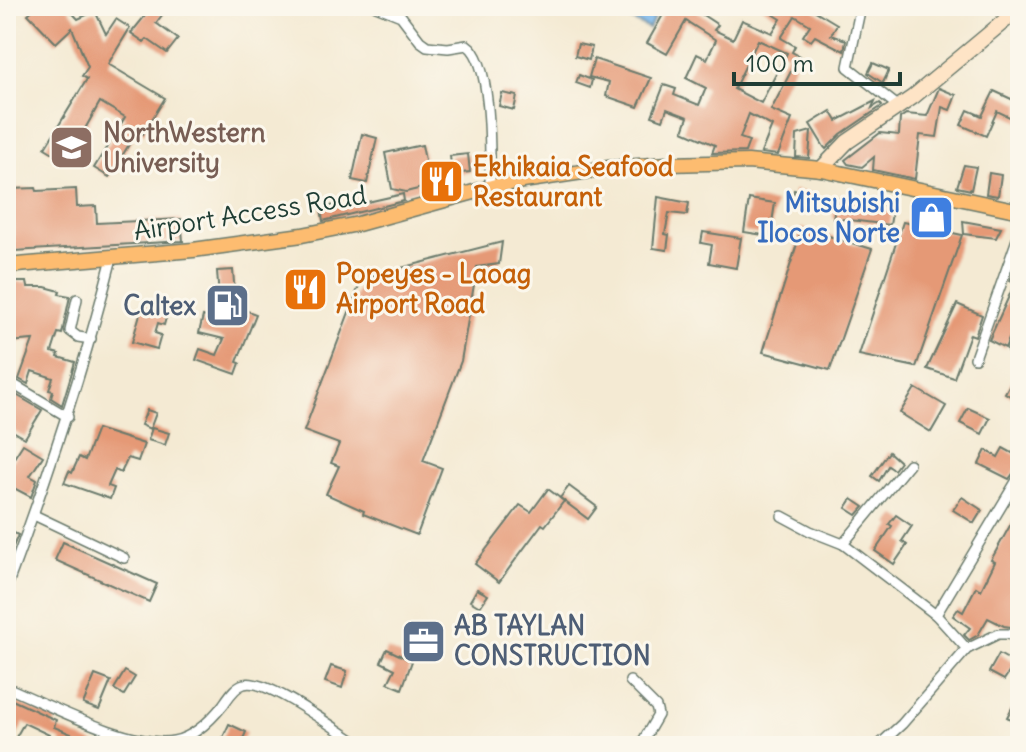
<svg xmlns="http://www.w3.org/2000/svg" width="1026" height="752" font-family="Delius,sans-serif">
  <style>
    .water { fill: #78b5eb; stroke: #4c7990; stroke-width: 2 }
    .building { fill: #e59976; fill-rule: evenodd }
    .lines { fill: none; stroke-linecap: round; stroke-linejoin: round }
    .street-casing { stroke: #6a7a6c; stroke-width: 12 }
    .secondary-casing { stroke: #6a7a6c; stroke-width: 17 }
    .primary-casing { stroke: #6a7a6c; stroke-width: 17 }
    .street { stroke: #fff; stroke-width: 9 }
    .secondary { stroke: #fee4c6; stroke-width: 14 }
    .primary { stroke: #fdbc70; stroke-width: 14 }
    .labels { text-anchor: middle; stroke-width: 6; stroke-linejoin: round; paint-order: stroke }
    .education-label { font-size: 26px; font-weight: bold; fill: #785e54; stroke: #fbf7ec; text-anchor: start }
    .food-label { font-size: 26px; font-weight: bold; fill: #c56008; stroke: #fbf7ec; text-anchor: start }
    .shop-label { font-size: 26px; font-weight: bold; fill: #366cbe; stroke: #fbf7ec; text-anchor: end }
    .street-label { font-size: 26px; fill: #1f3d34; stroke: #fbf7ec }
    .service-label { font-size: 26px; font-weight: bold; fill: #4e5e75; stroke: #fbf7ec; text-anchor: end }
  </style>
  <rect width="100%" height="100%" fill="#fbf7ec"/>
  <filter id="ink" filterUnits="userSpaceOnUse"><feTurbulence type="fractalNoise" baseFrequency=".0125" numOctaves="2"/><feDisplacementMap in="SourceGraphic" scale="16" xChannelSelector="R" yChannelSelector="G"/><feConvolveMatrix kernelMatrix="1 2 1 2 8 2 1 2 1" color-interpolation-filters="sRGB"/></filter>
  <filter id="wash" filterUnits="userSpaceOnUse"><feTurbulence type="fractalNoise" baseFrequency=".006" numOctaves="4" result="noise"/><feDisplacementMap in="SourceGraphic" scale="32" xChannelSelector="R" yChannelSelector="G"/><feGaussianBlur stdDeviation="1.8" result="paint"/><feColorMatrix in="noise" values="0 0 0 0 0 0 0 0 0 0 0 0 0 0 0 0 0 1.4 0 .05"/><feComposite in="paint" operator="in"/></filter>
  <g filter="url(#wash)">
    <rect width="100%" height="100%" fill="#f4ead3"/>
    <path class="water" d="M621 6H635L655 16 649 29 617 13Z"/>
    <g id="blocks">
      <g class="building">
        <path d="M37 6H66L78 19 95 11 106 34 116 19 130 28 108 64 165 98 143 134 138 130 109 177 94 168 125 117 100 102 67 161 45 148 87 79 82 76 88 67 72 28 56 43 28 14Z"/>
        <path d="M153 6H169L156 23 178 39 167 53 147 39 144 42 131 33Z"/>
        <path d="M668 6H689L718 25 714 30 733 39 742 20 772 33 781 19 760 6H814L812 9 837 24 831 35 846 40 844 51 815 36 811 41 803 36 810 25 795 16 781 38 795 46 792 52 799 56 771 110 792 119 778 155 761 153 772 126 749 114 740 138 749 141 745 152 712 153 715 145 683 131 688 117 667 109 663 120 652 116 664 85 676 89 674 95 699 105 706 88 686 78 697 54 707 59 716 40 686 21 667 54 647 43ZM758 40 787 53 761 103 734 89Z"/>
        <path d="M578 44 592 47 589 60 575 56Z"/>
        <path d="M594 59 651 78 638 107 606 96 609 82 589 77Z"/>
        <path d="M873 63 889 70 883 83 868 73Z"/>
        <path d="M579 75 592 80 590 88 576 83Z"/>
        <path d="M939 88 956 95 950 110 942 107 937 137 920 135 915 179 873 170 874 157 862 167 848 164 845 160 880 133 899 135 900 118 906 114 927 116Z"/>
        <path d="M994 91 1020 103V122L997 111 986 136 961 125 968 110 982 116Z"/>
        <path d="M502 93 517 96 514 110 499 106Z"/>
        <path d="M875 101 872 108 880 103 882 106 841 134 826 149 824 147 810 124 831 111 837 121Z"/>
        <path d="M811 131 809 158 796 157 797 135Z"/>
        <path d="M362 134 377 138 367 183 352 180Z"/>
        <path d="M422 145 430 186 406 192 392 189 385 153Z"/>
        <path d="M468 154 470 172 452 174 450 156Z"/>
        <path d="M964 165 976 167 971 190 957 187Z"/>
        <path d="M989 173 1001 175 998 196 986 194Z"/>
        <path d="M36 188 37 191 76 189 77 207 96 206 97 223 181 219 183 241 14 251 11 189Z"/>
        <path d="M794 190 814 194 812 207 792 204Z"/>
        <path d="M403 194 404 201 323 221 321 208 340 204 341 208Z"/>
        <path d="M658 197 689 203 687 215 669 213 665 234 669 235 667 250 653 248Z"/>
        <path d="M837 198 893 207 890 225 833 218Z"/>
        <path d="M749 199 775 203 770 236 744 232Z"/>
        <path d="M963 221 1001 228 996 238 964 234Z"/>
        <path d="M903 222 962 235 916 367 859 355Z"/>
        <path d="M802 228 872 249 830 370 763 352Z"/>
        <path d="M703 232 741 238 736 268 709 263 712 245 701 243Z"/>
        <path d="M502 242 499 264 477 267 461 361 423 461 442 468 417 535 363 514 364 511 326 494 339 466 331 463 339 444 304 431 362 278Z"/>
        <path d="M1020 255V325L1013 330 1005 348 989 340 1015 283 1010 281Z"/>
        <path d="M233 270 235 296 219 298 217 271Z"/>
        <path d="M7 282H27L28 287H45L60 291 59 294 70 296 62 334 58 333 52 352 59 354 58 357 75 362 62 405 51 398 53 391 49 390 53 378 32 371 28 384 19 379 33 340 9 342Z"/>
        <path d="M144 300 169 307 164 325 158 323 155 333 161 335 157 349 132 342Z"/>
        <path d="M957 304 982 315 975 336 970 334 954 378 927 369Z"/>
        <path d="M236 307 256 314 237 362 240 363 236 374 196 360 200 349 217 355 224 339 199 333 203 316 230 323Z"/>
        <path d="M1020 366V402L1005 393Z"/>
        <path d="M915 388 946 406 931 432 900 413Z"/>
        <path d="M6 389 42 410 25 438 6 427Z"/>
        <path d="M968 408 990 418 982 434 960 423Z"/>
        <path d="M147 410 156 413 150 429 141 425Z"/>
        <path d="M152 428 169 433 165 445 148 440Z"/>
        <path d="M97 429 144 444 138 461 128 458 121 473 115 470 108 486 114 488 110 499 64 483 69 471 72 473 79 457 85 460Z"/>
        <path d="M23 444 43 456 30 476 37 480 31 497 6 484V458L12 461Z"/>
        <path d="M1003 448 1020 457V464L1009 479 979 464 986 450 998 457Z"/>
        <path d="M889 452 900 462 894 470 888 466 879 481 872 476Z"/>
        <path d="M569 486 597 507 588 519 560 498Z"/>
        <path d="M548 489 564 501 545 526 542 524 499 582 475 564 520 505 531 512Z"/>
        <path d="M962 497 982 510 974 523 953 510Z"/>
        <path d="M852 499 864 507 857 515 846 508Z"/>
        <path d="M896 515 912 526 902 541 907 545 894 564 875 551 892 526 889 524Z"/>
        <path d="M1012 522 1020 525V611L1011 627 1004 626 988 618 978 635 969 640 964 635 970 628 953 616 958 609 963 612 976 587 981 590 995 562 991 560Z"/>
        <path d="M6 529 18 535 6 563Z"/>
        <path d="M63 542 157 584 149 602 55 560Z"/>
        <path d="M477 589 488 595 480 607 470 601Z"/>
        <path d="M387 649 412 661 402 689 388 683 395 669 381 662Z"/>
        <path d="M999 654 1015 663 1004 680 989 672Z"/>
        <path d="M331 666 347 671 342 688 325 682Z"/>
        <path d="M125 671 135 677 124 695 114 689Z"/>
        <path d="M95 675 111 681 99 710 83 704Z"/>
        <path d="M1020 693V724L1007 717Z"/>
        <path d="M10 699 56 720 54 727 100 746H60L62 741 24 723 11 746H6V707Z"/>
        <path d="M229 724 246 732 240 746H219Z"/>
      </g>
    </g>
  </g>
  <g filter="url(#ink)">
    <use href="#blocks" fill-opacity="0" stroke="#6a7a6c" stroke-width="2"/>
    <g class="lines">
      <defs>
        <g id="street">
          <path d="M376 6 401 16 420 41 427 46 448 48 467 45C493 62 490 158 490 188"/>
          <path d="M861 6 848 67 899 107"/>
          <path d="M77 299 70 331 78 337 91 339"/>
          <path d="M1020 334 1012 349 1020 355"/>
          <path d="M975 358 1020 231"/>
          <path d="M6 380 68 417"/>
          <path d="M34 515 124 558"/>
          <path d="M782 516 810 531 843 544 936 615"/>
          <path d="M843 544 909 464"/>
          <path d="M6 589C47 479 83 372 112 258"/>
          <path d="M967 649 936 615 1020 475"/>
          <path d="M630 681 656 707 658 715 640 746"/>
          <path d="M6 687C47 704 132 749 174 741 194 737 211 720 223 705 228 698 235 686 244 684 267 677 340 733 362 746"/>
          <path d="M878 746 902 724 967 649 998 634H1008L1020 639"/>
        </g>
        <path id="secondary" d="M821 169 847 142 913 97 1020 8"/>
        <path id="primary" d="M6 266 193 250 302 235 358 224 503 184 609 168 668 164 748 162 821 169 1020 211"/>
      </defs>
      <use href="#street" class="street-casing"/>
      <use href="#secondary" class="secondary-casing"/>
      <use href="#primary" class="primary-casing"/>
      <use href="#street" class="street"/>
      <use href="#secondary" class="secondary"/>
      <use href="#primary" class="primary"/>
    </g>
  </g>
  <defs>
    <symbol id="university-square" viewBox="-11 -11 22 22"><rect x="-9" y="-9" width="18" height="18" rx="4" fill="#8d6e63" stroke="#fbf7ec"/><path d="M0-5L7-2L0 1L-7-2ZM-4 1L0 2.5L4 1V4Q0 6-4 4Z" fill="#fff"/></symbol>
    <symbol id="restaurant-square" viewBox="-11 -11 22 22"><rect x="-9" y="-9" width="18" height="18" rx="4" fill="#e8710a" stroke="#fbf7ec"/><path d="M-5-6h1v4h1v-4h1v4h1v-4h1v5L-1.5 .5V6h-2V.5L-5-1ZM5-6V6H3V1.5H1.5Q1.5-4 5-6Z" fill="#fff"/></symbol>
    <symbol id="shop-square" viewBox="-11 -11 22 22"><rect x="-9" y="-9" width="18" height="18" rx="4" fill="#3f7fe0" stroke="#fbf7ec"/><path d="M-5-2.5h2.3a2.7 3.5 0 0 1 5.4 0H5L5.5 6h-11ZM-1.5-2.5h3a1.5 2.3 0 0 0-3 0Z" fill="#fff"/></symbol>
    <symbol id="fuel-square" viewBox="-11 -11 22 22"><rect x="-9" y="-9" width="18" height="18" rx="4" fill="#5c6f8a" stroke="#fbf7ec"/><path d="M-5.5-6h7V0h2V4h1.3V-2.5L3-4.5l.8-.8L6-3V5H2.5V1h-1V6h-7ZM-4.2-4.7v3.2H.2V-4.7Z" fill="#fff"/></symbol>
    <symbol id="office-square" viewBox="-11 -11 22 22"><rect x="-9" y="-9" width="18" height="18" rx="4" fill="#5c6f8a" stroke="#fbf7ec"/><path d="M-6-3h4V-5.5h4V-3h4V5H-6ZM-1-4.5V-3h2v-1.5ZM-6 0V1H6V0Z" fill="#fff"/></symbol>
  </defs>
  <g fill-rule="evenodd">
    <use href="#university-square" x="46" y="122" width="51" height="51"/>
    <use href="#restaurant-square" x="416" y="156" width="51" height="51"/>
    <use href="#shop-square" x="906" y="192" width="51" height="51"/>
    <use href="#restaurant-square" x="280" y="264" width="51" height="51"/>
    <use href="#fuel-square" x="202" y="280" width="51" height="51"/>
    <use href="#office-square" x="398" y="616" width="51" height="51"/>
  </g>
  <g class="labels">
    <g class="education-label">
      <text x="103" y="142">NorthWestern<tspan x="103" dy="30">University</tspan></text>
    </g>
    <g class="food-label">
      <text x="473" y="176">Ekhikaia Seafood<tspan x="473" dy="30">Restaurant</tspan></text>
      <text x="336" y="283">Popeyes - Laoag<tspan x="336" dy="30">Airport Road</tspan></text>
    </g>
    <g class="shop-label">
      <text x="900" y="212">Mitsubishi<tspan x="900" dy="30">Ilocos Norte</tspan></text>
    </g>
    <g class="street-label">
      <text transform="translate(250 213) rotate(-9)" y="9">Airport Access Road</text>
    </g>
    <g class="service-label">
      <text x="196" y="315">Caltex</text>
      <text x="454" y="635" text-anchor="start">AB TAYLAN<tspan x="454" dy="30">CONSTRUCTION</tspan></text>
    </g>
  </g>
  <rect width="1026" height="752" fill="none" stroke="#fbf7ec" stroke-width="32"/>
  <path d="M734 72v12h166v-12" fill="none" stroke="#1f3d34" stroke-width="4"/>
  <text x="746" y="72" font-size="24" fill="#1f3d34" stroke="#fbf7ec" stroke-width="6" paint-order="stroke">100 m</text>
</svg>
